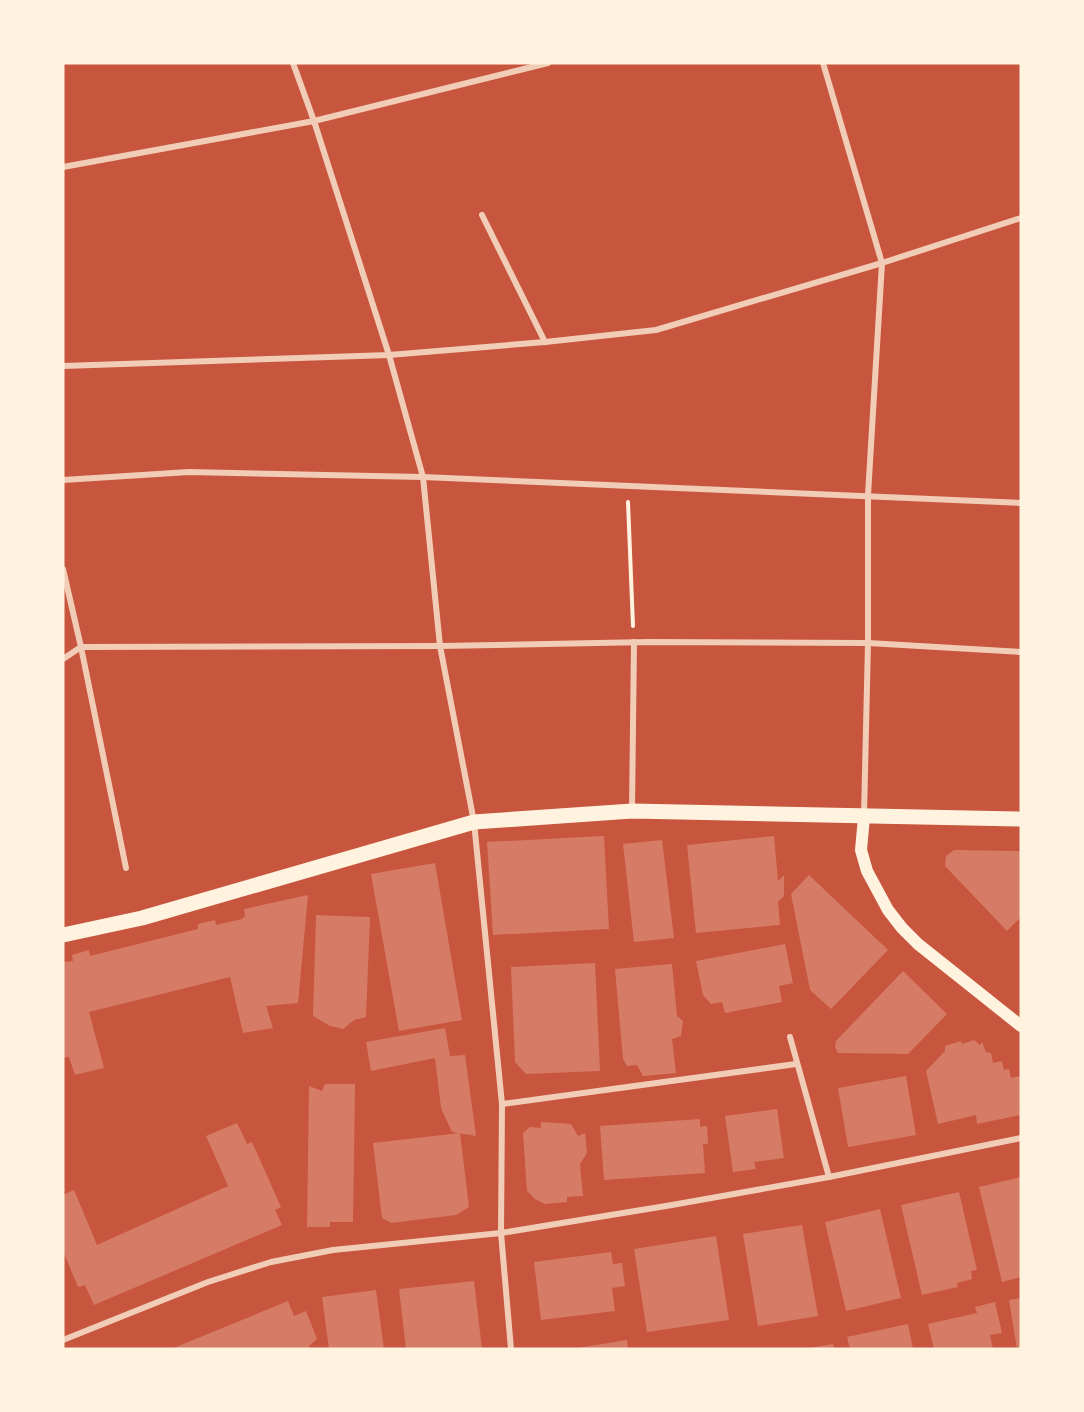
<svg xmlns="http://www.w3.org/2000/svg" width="1084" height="1412" font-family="'IBM Plex Sans',sans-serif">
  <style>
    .building { fill: #d67c66 }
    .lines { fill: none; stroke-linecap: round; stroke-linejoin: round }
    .path { stroke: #fff3e0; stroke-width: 4 }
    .minor { stroke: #f1ccb7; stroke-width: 6 }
    .secondary { stroke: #fff3e0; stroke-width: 12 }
    .primary { stroke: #fff3e0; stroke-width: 15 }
  </style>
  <rect width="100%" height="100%" fill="#c8553d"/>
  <g class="building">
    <path d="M604 836 609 929 493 935 487 842Z"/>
    <path d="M774 836 778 881 784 875V896L778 902 780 925 696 933 687 845Z"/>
    <path d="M662 840 674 938 634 942 623 844Z"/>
    <path d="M954 850 1021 851V917L1007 931 945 866 946 856Z"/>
    <path d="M435 863 462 1020 399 1031 371 874Z"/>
    <path d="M809 875 888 950 831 1009 810 990 791 894Z"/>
    <path d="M308 895 298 1003 266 1006 273 1028 243 1033 230 977 89 1012 104 1068 75 1075 69 1057 63 1058V962L73 961 72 955 89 950 90 956 198 929V924L215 920 216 925 242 919 245 916 244 909Z"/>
    <path d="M316 915 370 917 366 1017 354 1020 343 1029 330 1026 313 1016Z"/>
    <path d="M785 944 793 983 779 986 782 1002 725 1013 722 1002 711 1004 703 995 696 961Z"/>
    <path d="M595 963 600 1071 526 1074 515 1062 511 967Z"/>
    <path d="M672 964 677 1016 683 1021 681 1036 672 1039 676 1073 643 1076 637 1065 627 1066 623 1059 615 969Z"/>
    <path d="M903 971 947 1014 908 1054 838 1053 835 1047 836 1041Z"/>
    <path d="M445 1028 450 1056 465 1055 476 1136 452 1132 441 1108 435 1058 371 1071 366 1042Z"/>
    <path d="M974 1040 980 1045 982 1042 986 1052 991 1053 993 1063 1002 1061 1004 1070 1009 1069 1011 1078 1021 1076V1106L1019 1107 1021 1115 977 1124 976 1115 938 1124 926 1071 945 1051V1046L961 1041 962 1044Z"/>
    <path d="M906 1076 916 1135 848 1147 838 1088Z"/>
    <path d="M325 1084H355L353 1222H330V1227H307L309 1086 322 1091Z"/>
    <path d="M777 1109 784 1158 754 1162 756 1169 733 1172 725 1116Z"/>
    <path d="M700 1119V1127L707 1126 708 1144H703L705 1173 604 1180 600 1126Z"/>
    <path d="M541 1122 571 1124 578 1136 585 1133 587 1153 580 1164 583 1196 567 1197V1202L545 1204 535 1199 527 1191 523 1133 530 1127 541 1128Z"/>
    <path d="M237 1123 247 1144 252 1142 281 1207 275 1210 282 1225 94 1305 85 1285 78 1287 63 1251V1195L74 1190 97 1245 228 1186 206 1136Z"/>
    <path d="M460 1133 469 1207 456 1215 391 1223 382 1218 373 1143Z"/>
    <path d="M1021 1177V1277L1002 1282 979 1187Z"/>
    <path d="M959 1192 977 1270 971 1271 972 1279 957 1283 958 1287 922 1295 901 1205Z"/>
    <path d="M880 1209 901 1298 846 1311 825 1222Z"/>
    <path d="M802 1225 818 1316 758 1326 743 1234Z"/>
    <path d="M716 1236 729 1320 647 1332 634 1249Z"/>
    <path d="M611 1252 613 1264 622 1263 625 1286 612 1288 615 1311 541 1320 534 1262Z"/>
    <path d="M474 1281 482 1349H406L399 1289Z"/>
    <path d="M376 1290 384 1349H329L322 1297Z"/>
    <path d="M1021 1298V1349H1017L1009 1300Z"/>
    <path d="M288 1301 294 1316 306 1311 317 1339 309 1346 310 1349H171Z"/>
    <path d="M995 1302 1002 1333 990 1335 993 1349H934L928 1324 977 1313 975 1307Z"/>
    <path d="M908 1324 913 1349H850L847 1337Z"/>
    <path d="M627 1340 628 1349H578V1348Z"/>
    <path d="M833 1344 834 1349H809V1348Z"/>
  </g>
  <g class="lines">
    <path class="path" d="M628 502 633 626"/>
    <g class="minor">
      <path d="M293 63 314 121 389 355 423 477 440 646 474 822 502 1104 501 1233 511 1349"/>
      <path d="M823 63 882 263 868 495V643L864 815"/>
      <path d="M63 167 314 121 548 63"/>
      <path d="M482 215 545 342"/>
      <path d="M63 366 389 355 545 342 656 330 882 263 1021 218"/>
      <path d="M63 480 189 472 423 477 1021 503"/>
      <path d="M63 569 81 647 126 868"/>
      <path d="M63 659 81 647 440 646 649 642 868 643 1021 652"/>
      <path d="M632 810 634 642"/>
      <path d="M790 1037 829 1177"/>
      <path d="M502 1104 796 1064"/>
      <path d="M63 1340 208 1282 271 1262 333 1250 501 1233 672 1205 829 1177 1021 1138"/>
    </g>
    <path class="secondary" d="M864 817 861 850 867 871 888 910 902 928 918 944 1021 1026"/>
    <path class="primary" d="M63 935 142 918 474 822 632 811 1021 819"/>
  </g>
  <rect width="1084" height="1412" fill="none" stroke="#fff3e0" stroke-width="129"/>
</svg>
